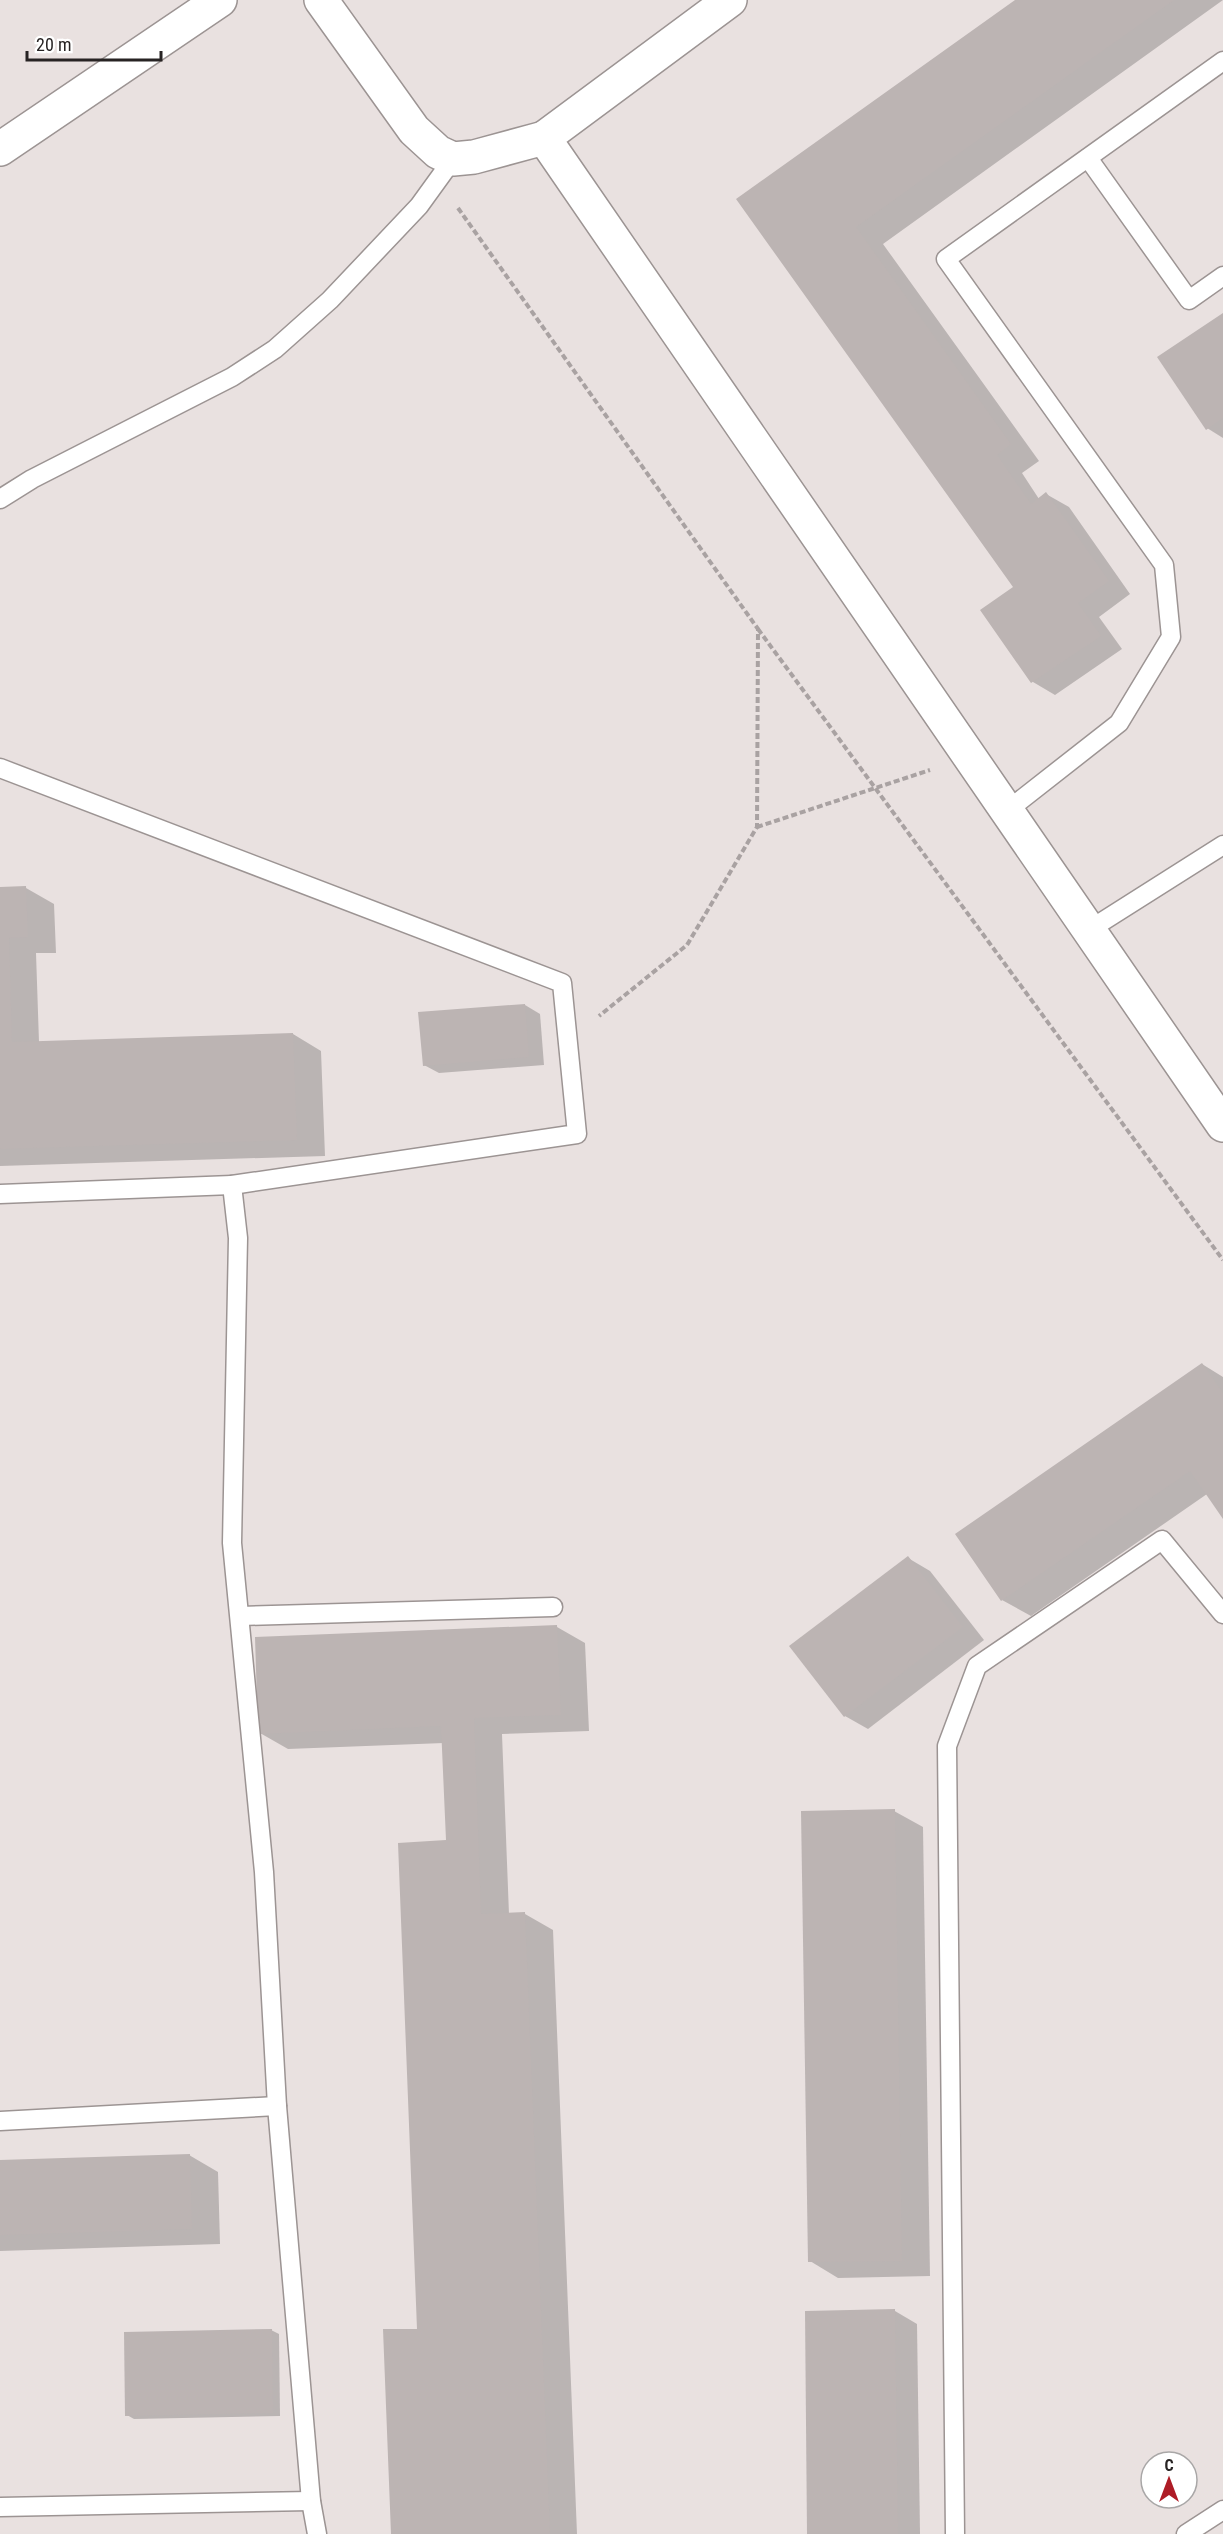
<svg xmlns="http://www.w3.org/2000/svg" width="1223" height="2534" font-family="'Roboto Condensed',sans-serif">
  <style>
    .shadow { fill: #0003 }
    .building { fill: #bcb4b3 }
    .lines { fill: none; stroke-linecap: round; stroke-linejoin: round }
    .service-casing { stroke: #9c9493; stroke-width: 21 }
    .minor-casing { stroke: #9c9493; stroke-width: 36 }
    .path { stroke: #a9a2a2; stroke-width: 4; stroke-dasharray: 6 3; stroke-linecap: butt }
    .service { stroke: #fff; stroke-width: 18 }
    .minor { stroke: #fff; stroke-width: 33 }
  </style>
  <rect width="100%" height="100%" fill="#e9e1e0"/>
  <g class="shadow">
    <path d="M1017 0H1223L883 244 1039 461 1022 473 1039 499 1046 494 1069 507 1130 594 1099 617 1122 649 1055 695 1033 682 982 611 1015 587 738 199Z"/>
    <path d="M1223 315V438L1207 428Z"/>
    <path d="M26 888 54 904 56 953H36L39 1042 293 1034 321 1051 325 1156 0 1166V889Z"/>
    <path d="M525 1005 540 1014 544 1065 439 1073 424 1065Z"/>
    <path d="M1202 1364 1223 1377V1517L1207 1494 1031 1616 1002 1600Z"/>
    <path d="M908 1558 930 1571 984 1640 868 1729 845 1716Z"/>
    <path d="M557 1627 585 1643 589 1731 502 1734 509 1914H525L553 1930 577 2534H393L419 2330 447 1842 444 1743 288 1749 260 1733Z"/>
    <path d="M894 1811 923 1827 930 2276 838 2278 810 2261Z"/>
    <path d="M189 2155 218 2172 220 2244 0 2251V2161Z"/>
    <path d="M895 2311 917 2324 920 2534H808Z"/>
    <path d="M271 2330 279 2334 280 2416 134 2419 127 2415Z"/>
  </g>
  <g class="building">
    <path d="M1015 0H1174L856 227 1011 444 997 455 1031 504 1046 492 1109 581 1078 603 1101 636 1031 683 980 610 1013 587 736 199Z"/>
    <path d="M1223 313V418L1206 430 1157 357Z"/>
    <path d="M26 886 28 937 9 938 12 1042 293 1033 297 1140 0 1149V887Z"/>
    <path d="M525 1004 529 1057 423 1066 418 1012Z"/>
    <path d="M1202 1363 1223 1393V1519L1190 1471 1001 1601 955 1534Z"/>
    <path d="M908 1556 963 1627 844 1717 789 1646Z"/>
    <path d="M557 1625 561 1715 474 1718 481 1914 525 1912 550 2534H391L383 2329H417L398 1843 446 1840 441 1726 258 1734 255 1637Z"/>
    <path d="M895 1809 902 2261 808 2262 801 1811Z"/>
    <path d="M190 2154 192 2229 0 2235V2160Z"/>
    <path d="M895 2309 898 2534H807L805 2311Z"/>
    <path d="M272 2329 273 2413 125 2416 124 2332Z"/>
  </g>
  <g class="lines">
    <defs>
      <g id="service">
        <path d="M1088 158 1189 300 1223 276"/>
        <path d="M0 499 32 479 232 377 275 349 330 300 419 206 453 159"/>
        <path d="M0 768 562 983 577 1134 232 1185 238 1238 232 1543 264 1872 277 2106 311 2501 317 2534"/>
        <path d="M1008 810 1119 723 1171 637 1164 565 946 259 1223 61"/>
        <path d="M1089 930 1223 845"/>
        <path d="M0 1194 232 1185"/>
        <path d="M241 1616 553 1607"/>
        <path d="M0 2121 277 2106"/>
        <path d="M0 2507 311 2501"/>
        <path d="M955 2534 947 1746 977 1666 1162 1540 1223 1614"/>
        <path d="M1186 2534 1223 2510"/>
      </g>
      <g id="minor">
        <path d="M321 0 414 130 438 152 453 159 474 157 544 138"/>
        <path d="M730 0 544 138 1223 1125"/>
        <path d="M0 149 220 0"/>
      </g>
    </defs>
    <use href="#service" class="service-casing"/>
    <use href="#minor" class="minor-casing"/>
    <g class="path">
      <path d="M458 208 758 629 757 827 687 945 599 1016"/>
      <path d="M758 629 1223 1260"/>
      <path d="M757 827 930 770"/>
    </g>
    <use href="#service" class="service"/>
    <use href="#minor" class="minor"/>
  </g>
  <g transform="translate(1169 2480)"><circle r="28" fill="#ffffff" stroke="#a9a7a7" stroke-width="1.5"/>
  <path d="M0-4.5L10 22L0 15L-10 22Z" fill="#ae1c26"/>
  <text y="-9" font-size="16" font-weight="bold" text-anchor="middle" fill="#272323">С</text>
  </g>
  <path d="M27 51v9h134v-9" fill="none" stroke="#272323" stroke-width="3"/>
  <text x="36" y="51" font-size="18" fill="#272323" stroke="#ffffff" stroke-width="4.5" paint-order="stroke">20 m</text>
</svg>
